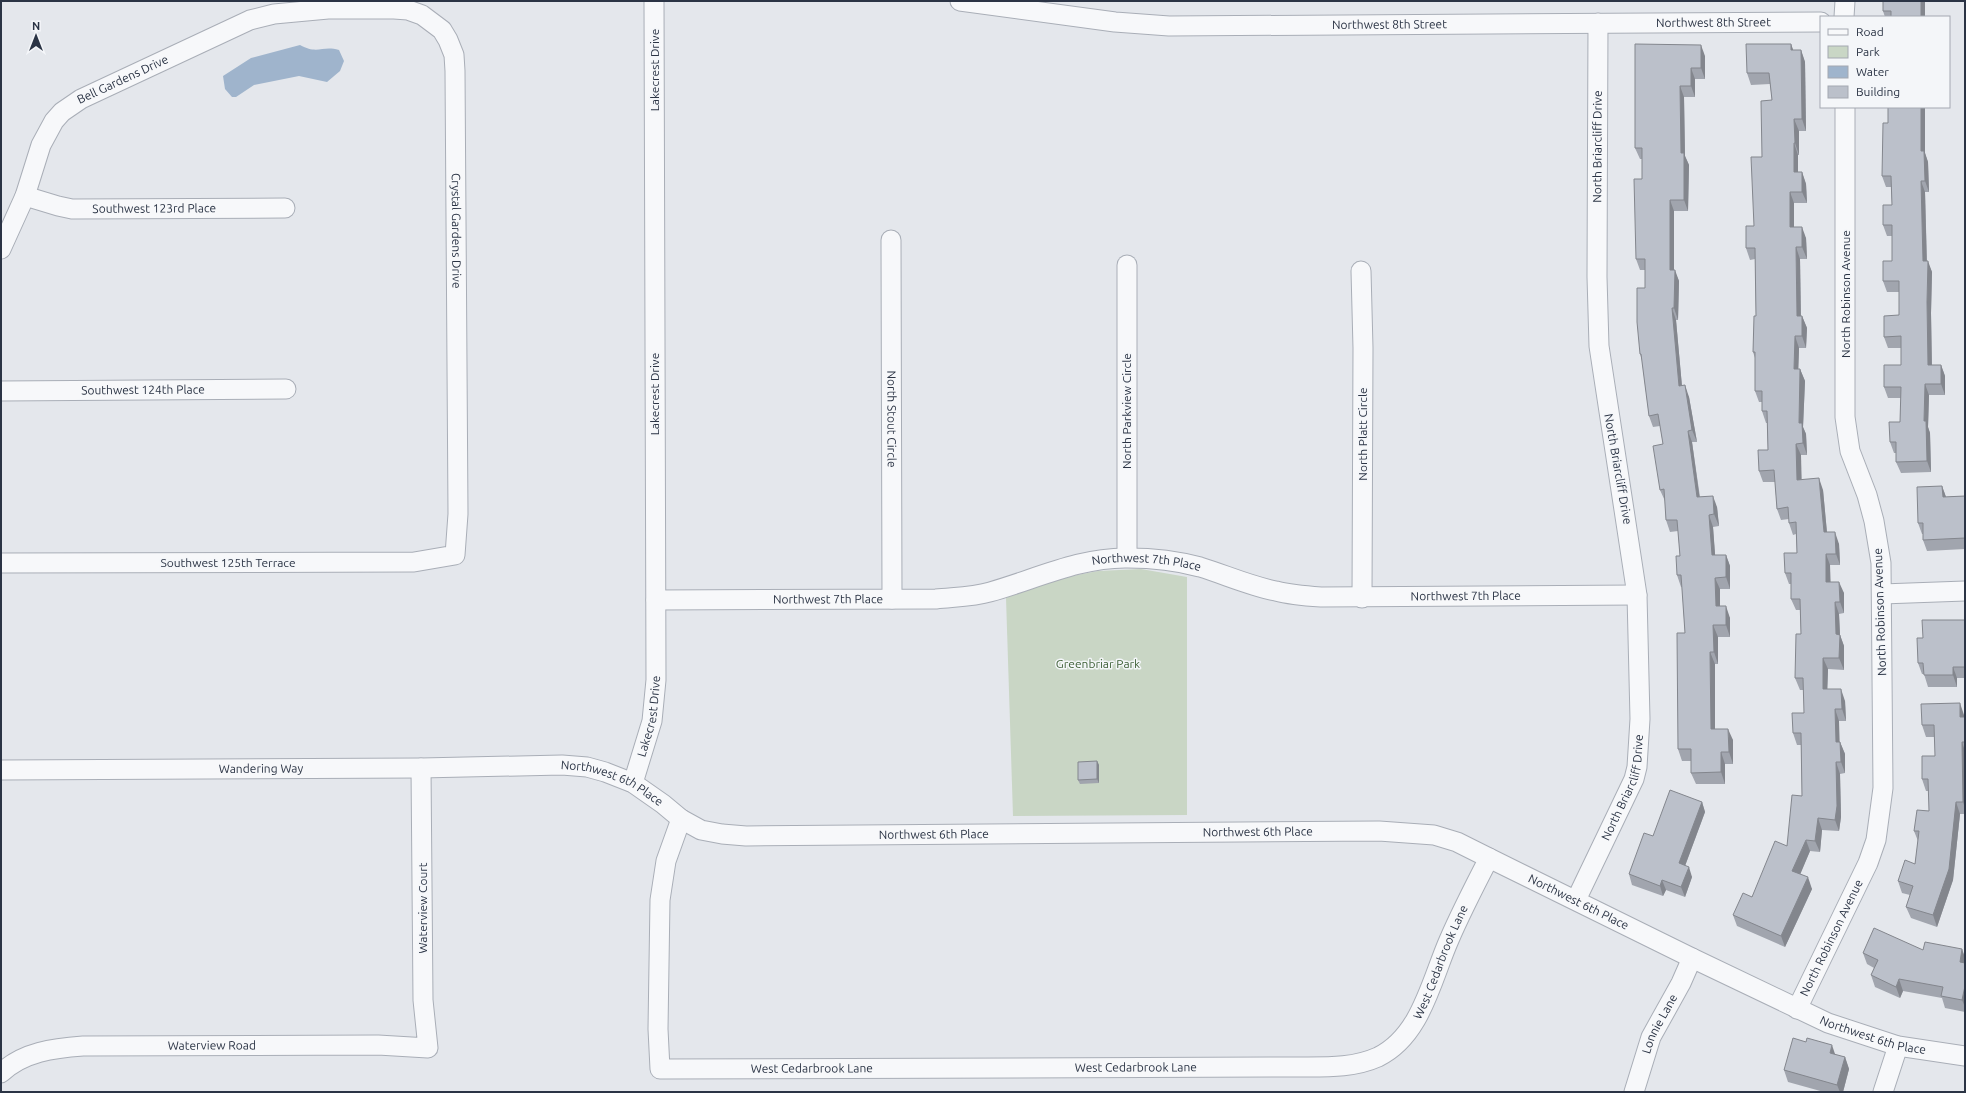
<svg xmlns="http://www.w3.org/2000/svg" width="1966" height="1093" font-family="Ubuntu,sans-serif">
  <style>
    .green { fill: #c9d6c5 }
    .water { fill: #9fb4cc }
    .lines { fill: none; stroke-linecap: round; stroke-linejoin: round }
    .street-casing { stroke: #a9aeb7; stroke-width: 21 }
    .street { stroke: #f7f8fa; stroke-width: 19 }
    .wall { fill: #a1a5ae }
    .shaded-wall { fill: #83868d }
    .building { fill: #bbc0ca; stroke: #83868d }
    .labels { text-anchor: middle; stroke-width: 3; stroke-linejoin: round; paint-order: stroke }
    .street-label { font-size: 12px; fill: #2b3445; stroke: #f4f6f9 }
    .park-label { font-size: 12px; fill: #3f6138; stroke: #f4f6f9 }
  </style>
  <rect width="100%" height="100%" fill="#e4e7ec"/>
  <path class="green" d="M1141 569 1187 577V815L1013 816 1006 598 1051 580 1098 571Z"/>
  <path class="water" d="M300 45C318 55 322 45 339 50L344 61 340 71 327 82 299 76 254 85 236 97H232L225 89 223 76 251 58Z"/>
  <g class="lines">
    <defs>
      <g id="street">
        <path id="s1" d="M960 1 1115 22 1169 26 1821 22"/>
        <path d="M1844 17 1845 1"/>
        <path id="s2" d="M25 196 58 206 72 209 285 208"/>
        <path id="s3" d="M891 240 892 599"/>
        <path id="s4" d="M1 249 25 196 41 145 54 121 62 112 81 99 250 20 274 14 328 9H394L408 10 422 15 442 30 448 40 454 55 455 71 458 514 455 555 414 562 1 563"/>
        <path d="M1127 265V557"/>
        <path d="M1361 271 1363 348 1362 598"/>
        <path id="s5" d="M1 391 286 389"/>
        <path d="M1882 594 1965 591"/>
        <path id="s6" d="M656 600 936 599C954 597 973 597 990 592 1036 579 1080 557 1128 558 1152 558 1178 561 1200 567 1226 575 1250 586 1276 591 1291 595 1306 596 1321 597L1637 595"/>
        <path id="s7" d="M1 770 421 768 562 765 587 767 605 772 633 783 663 804 681 819 701 830 722 834 746 836 1379 831 1434 835 1457 842 1489 858 1692 958 1828 1023 1898 1046 1965 1056"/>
        <path id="s8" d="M633 783 652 721 656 680 654 1"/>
        <path id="s9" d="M681 819 666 861 660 900 658 1029 660 1069 1308 1067C1331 1067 1356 1067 1378 1057 1421 1036 1431 981 1449 940 1461 912 1475 885 1489 858"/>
        <path id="s10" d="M1576 900 1634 779 1637 767 1640 719 1637 595 1599 346 1597 277 1598 23"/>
        <path id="s11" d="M1797 1009 1868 863 1876 840 1883 788 1881 563 1874 521 1867 495 1850 451 1845 417V107"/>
        <path id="s12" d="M1 1073C23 1052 54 1048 83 1046L378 1045 428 1048 423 1000 421 768"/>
        <path id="s13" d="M1634 1092 1651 1037 1681 983 1692 958"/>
        <path d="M1883 1092 1898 1046"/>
      </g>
    </defs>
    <use href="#street" class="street-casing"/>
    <use href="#street" class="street"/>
  </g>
  <g class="wall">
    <path d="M1883 1 1925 17H1885L1883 11Z"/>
    <path d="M1635 44 1705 56V79H1695V97H1684L1685 156 1689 165 1688 211H1674V270L1679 281 1678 320H1676L1682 386 1689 397 1697 442H1692L1700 497 1717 507 1719 526 1713 527 1715 555H1726L1730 566V589H1720V606L1730 618V637H1718V664H1715V729L1733 740V764H1725V784H1696L1691 773V761H1682L1678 749 1685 633 1682 587H1681L1677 575 1680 556 1678 531 1670 532 1666 520 1665 501 1660 490 1663 444 1660 426 1653 427 1649 416 1642 360 1640 354 1645 288V270H1640L1636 259 1642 179V159H1640L1635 148Z"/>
    <path d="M1791 44 1793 50H1801L1805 62 1806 131H1799V155H1798V172H1802L1806 184 1807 203H1794V227L1806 238 1807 259H1800L1801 316H1802L1807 328 1806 348H1799L1798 369H1800L1805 381 1803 427 1806 434 1807 455H1801V480L1823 490 1827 532 1839 544 1840 565H1830V582L1844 593V613L1839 614 1840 635 1844 646V670L1828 669 1827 689 1845 701 1846 721H1839V742H1840L1845 754V773L1840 774 1841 817 1839 831 1822 830 1820 852 1810 851 1800 874 1812 889 1785 947 1737 926 1733 915 1752 897 1787 846 1802 796 1801 745H1797L1793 733 1804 713V690H1800L1795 678 1801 634 1800 610H1796L1791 599V584H1789L1785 573 1797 553 1796 534 1793 535 1789 523V519L1781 520 1777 509 1775 482H1763L1759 471 1768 450 1767 423H1766L1762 411V402H1759L1755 391V358L1753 352 1756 316 1755 259 1750 260 1746 248 1754 226 1762 157 1772 100 1770 84 1751 85 1747 73Z"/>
    <path d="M1888 107H1925V153L1928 162 1929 192H1925L1927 261 1932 272 1931 313 1932 365H1941L1945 376V395H1929L1928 427 1930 433 1931 472 1901 473 1896 462V453H1894L1890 442 1900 422 1901 398H1888L1884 387 1901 365V348H1888L1884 337 1899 315V292H1887L1883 281 1892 261V236H1887L1883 225 1892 205 1891 187H1886L1882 176 1888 123Z"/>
    <path d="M1942 486 1946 497 1965 496V549L1927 551 1923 540V534H1922L1918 523Z"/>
    <path d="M1965 620V678H1957V687H1928L1924 674H1922L1918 663 1923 638Z"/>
    <path d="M1964 715V717H1965V814H1960L1953 880 1937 927 1911 918 1906 907 1910 895 1902 893 1898 881 1915 864 1918 841 1914 831 1929 811V791H1926L1922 779 1935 756V737H1926L1922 725Z"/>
    <path d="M1097 761 1099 765V783L1080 784 1078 780Z"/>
    <path d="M1702 802 1705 812 1685 866 1692 877 1685 897 1666 890 1663 896 1632 885 1629 874 1653 836Z"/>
    <path d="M1962 949 1965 958V1012L1945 1008 1942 998 1903 991 1900 998 1875 987 1871 975 1874 968 1867 964 1863 953Z"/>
    <path d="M1835 1055 1845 1057 1849 1069 1843 1092H1824L1788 1082 1784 1070Z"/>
  </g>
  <g class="shaded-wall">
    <rect x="1921" y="1" width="4" height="16"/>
    <path d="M1791 44 1795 55 1791 50Z"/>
    <path d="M1701 45 1705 56V79L1701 68Z"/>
    <path d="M1801 50 1805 62 1806 131 1802 119Z"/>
    <path d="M1691 68 1695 79V97L1691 86Z"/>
    <path d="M1680 86 1684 97 1685 156 1689 165 1688 211 1684 200 1681 153Z"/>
    <path d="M1921 107H1925V153L1928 162 1929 192 1925 181 1921 151Z"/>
    <path d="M1794 119 1799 131V155L1795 143Z"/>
    <path d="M1794 143 1798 155V184L1794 172Z"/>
    <path d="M1802 172 1806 184 1807 203 1802 192Z"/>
    <path d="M1921 181 1925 192 1927 272 1923 261Z"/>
    <path d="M1790 192 1794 203V238L1790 227Z"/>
    <path d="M1670 200 1674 211V280L1675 270 1679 281 1678 320 1674 308 1670 270Z"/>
    <path d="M1802 227 1806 238 1807 259 1802 247Z"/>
    <path d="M1796 247 1800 259 1801 328 1797 316Z"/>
    <path d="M1928 261 1932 272 1931 313 1932 376 1928 365 1927 302Z"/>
    <path d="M1672 308 1676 320 1683 398 1679 386Z"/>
    <path d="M1802 316 1807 328 1806 348 1802 336Z"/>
    <path d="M1795 336 1799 348 1798 380 1794 369Z"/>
    <path d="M1941 365 1945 376V395L1941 384Z"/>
    <path d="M1800 369 1805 381 1803 427 1806 434 1807 455 1803 443 1799 423Z"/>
    <path d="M1925 384 1929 395 1928 427 1930 433 1931 472 1927 461 1924 421Z"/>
    <path d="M1685 385 1689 397 1697 442 1692 430Z"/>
    <path d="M1688 431 1692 442 1701 508 1697 497Z"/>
    <path d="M1796 444 1801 455 1802 492 1797 480Z"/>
    <path d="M1819 478 1823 490 1828 544 1824 532Z"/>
    <path d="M1942 486 1946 497H1943Z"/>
    <path d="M1713 496 1717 507 1719 526 1714 514Z"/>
    <path d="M1709 515 1713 527 1716 567 1712 555Z"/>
    <path d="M1835 532 1839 544 1840 565 1836 554Z"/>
    <path d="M1826 554 1830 565 1831 593 1826 582Z"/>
    <path d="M1726 555 1730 566V589L1726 577Z"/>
    <path d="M1715 578 1720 589V618L1716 606Z"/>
    <path d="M1839 582 1844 593V613L1840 602Z"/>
    <path d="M1835 602 1839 614 1840 635 1844 646V670L1839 658 1836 634Z"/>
    <path d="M1726 606 1730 618V637L1726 625Z"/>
    <path d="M1713 625 1718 637V664L1714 652Z"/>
    <path d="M1710 652 1715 664V741L1711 729Z"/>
    <path d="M1823 658 1828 669 1827 701 1823 689Z"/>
    <path d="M1953 667 1957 678V687L1953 675Z"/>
    <path d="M1841 689 1845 701 1846 721 1842 709Z"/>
    <path d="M1960 703 1964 715V729L1960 717Z"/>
    <path d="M1835 709 1839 721 1840 754 1836 742Z"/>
    <path d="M1728 729 1733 740V764L1729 752Z"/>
    <path d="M1840 742 1845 754V773L1841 762Z"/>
    <path d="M1962 742 1965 751V808L1963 802Z"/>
    <path d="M1721 752 1725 764V784L1721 772Z"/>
    <path d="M1097 761 1099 765V783L1097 779Z"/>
    <path d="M1836 762 1840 774 1841 817 1839 831 1835 820Z"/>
    <path d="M1702 802 1705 812 1682 874 1679 863Z"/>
    <path d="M1956 802 1960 814 1953 880 1937 927 1933 915Z"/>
    <path d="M1818 818 1822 830 1820 852 1815 841Z"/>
    <path d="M1806 840 1810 851 1797 882 1792 871Z"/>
    <path d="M1689 867 1692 877 1685 897 1681 887Z"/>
    <path d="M1808 877 1812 889 1785 947 1781 936Z"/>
    <path d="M1662 880 1666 890 1663 896 1660 886Z"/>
    <path d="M1962 949 1965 958V971L1960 962Z"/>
    <path d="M1899 979 1903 991 1900 998 1896 987Z"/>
    <path d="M1965 986V1007L1962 1000Z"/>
    <path d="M1832 1045 1836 1057 1830 1053Z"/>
    <path d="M1845 1057 1849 1069 1843 1092H1840L1837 1085Z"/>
  </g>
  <g class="building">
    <path d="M1883 1H1921V17H1891V11H1883Z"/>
    <path d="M1635 44 1701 45V68H1691V86H1680L1681 153H1684V200H1670V270H1675L1674 308H1672L1679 386 1685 385 1692 430 1688 431 1697 497 1713 496 1714 514 1709 515 1712 555H1726V577L1715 578 1716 606H1726V625H1713L1714 652H1710L1711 729H1728L1729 752H1721V772L1691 773V749H1678L1677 633H1685L1681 575H1677L1676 556H1680L1677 520H1666L1664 489 1660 490 1653 446 1663 444 1658 414 1649 416 1641 354H1640L1637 322V288H1645V259H1636L1634 179H1642V148H1635Z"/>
    <path d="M1746 44H1791V50H1801L1802 119H1794L1795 143H1794V172H1802V192H1790V227H1802V247H1796L1797 316H1802V336H1795L1794 369H1800L1799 423H1802L1803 443 1796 444 1797 480 1819 478 1824 532H1835L1836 554H1826V582H1839L1840 602H1835L1836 634 1840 635 1839 658H1823V689H1841L1842 709H1835L1836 742H1840L1841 762H1836L1837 806 1835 820 1818 818 1815 841 1806 840 1792 871 1808 877 1781 936 1733 915 1743 893 1752 897 1775 841 1787 846 1792 795 1802 796 1801 733H1793L1792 713H1804L1803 678H1795L1796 634H1801L1800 599H1791V573H1785L1784 553H1797L1796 522 1789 523 1788 507 1777 509 1774 470 1759 471 1758 450H1768L1767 411H1762V391H1755V352H1753L1754 316H1756L1755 248H1746V226H1754L1751 157H1762L1761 101 1772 100 1769 73H1747Z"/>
    <path d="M1888 107H1921V151H1924L1925 181H1921L1923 261H1928L1927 302 1928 365H1941V384H1925L1924 421H1926L1927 461 1896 462V442H1890L1889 422H1900L1901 387H1884V365H1901V336L1884 337V316L1899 315V281H1883V261H1892V225H1883V205H1892L1891 176H1882L1883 123H1888Z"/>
    <path d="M1942 486 1943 497 1965 496V538L1923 540V523H1918L1917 487Z"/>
    <path d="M1922 620H1965V667H1953V675H1924L1923 663H1918L1917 638H1923Z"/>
    <path d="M1960 703V717H1965V742H1962L1963 802H1956L1949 869 1933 915 1906 907 1913 886 1898 881 1905 860 1915 864 1919 831H1914L1917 810 1929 811 1928 779H1922V756H1935L1934 725H1922L1921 704Z"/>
    <path d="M1097 761V779L1078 780V762Z"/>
    <path d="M1670 790 1702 802 1679 863 1689 867 1681 887 1662 880 1660 886 1629 874 1644 833 1653 836Z"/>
    <path d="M1874 928 1923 950 1925 942 1962 949 1960 962 1965 963V986L1962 1000 1941 996 1943 987 1899 979 1896 987 1871 975 1878 960 1863 953Z"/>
    <path d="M1793 1038 1806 1042 1807 1038 1832 1045 1830 1053 1845 1057 1837 1085 1784 1070Z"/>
  </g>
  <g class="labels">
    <g class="street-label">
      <text dy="4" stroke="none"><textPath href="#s1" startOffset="755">Northwest 8th Street</textPath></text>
      <text dy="4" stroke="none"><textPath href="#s1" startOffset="431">Northwest 8th Street</textPath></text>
      <text transform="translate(655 70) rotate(-90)" y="4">Lakecrest Drive</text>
      <text dy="4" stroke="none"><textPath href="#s4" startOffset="220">Bell Gardens Drive</textPath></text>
      <text dy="4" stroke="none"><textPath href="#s10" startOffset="770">North Briarcliff Drive</textPath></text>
      <text dy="4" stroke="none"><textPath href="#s2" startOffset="131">Southwest 123rd Place</textPath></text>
      <text dy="4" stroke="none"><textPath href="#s4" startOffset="763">Crystal Gardens Drive</textPath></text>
      <text transform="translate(1846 294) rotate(-90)" y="4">North Robinson Avenue</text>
      <text dy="4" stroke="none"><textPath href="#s5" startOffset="142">Southwest 124th Place</textPath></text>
      <text transform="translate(655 394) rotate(-90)" y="4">Lakecrest Drive</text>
      <text transform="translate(1127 411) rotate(-90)" y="4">North Parkview Circle</text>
      <text dy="4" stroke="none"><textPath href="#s3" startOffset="179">North Stout Circle</textPath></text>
      <text transform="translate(1363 434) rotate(-90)" y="4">North Platt Circle</text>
      <text transform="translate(1618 469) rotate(80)" y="4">North Briarcliff Drive</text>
      <text x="228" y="567">Southwest 125th Terrace</text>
      <text dy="4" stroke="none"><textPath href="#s6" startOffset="496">Northwest 7th Place</textPath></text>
      <text dy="4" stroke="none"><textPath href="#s6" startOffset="820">Northwest 7th Place</textPath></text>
      <text dy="4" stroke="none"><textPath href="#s6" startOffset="172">Northwest 7th Place</textPath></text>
      <text transform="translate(1880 612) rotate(-92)" y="4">North Robinson Avenue</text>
      <text dy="4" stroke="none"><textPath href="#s8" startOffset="69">Lakecrest Drive</textPath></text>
      <text dy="4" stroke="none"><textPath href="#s7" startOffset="260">Wandering Way</textPath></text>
      <text dy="4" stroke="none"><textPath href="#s7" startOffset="615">Northwest 6th Place</textPath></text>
      <text dy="4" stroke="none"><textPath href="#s10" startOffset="123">North Briarcliff Drive</textPath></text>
      <text dy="4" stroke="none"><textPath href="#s7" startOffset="1275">Northwest 6th Place</textPath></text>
      <text dy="4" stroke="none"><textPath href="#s7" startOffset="951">Northwest 6th Place</textPath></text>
      <text dy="4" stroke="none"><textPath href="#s7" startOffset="1611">Northwest 6th Place</textPath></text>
      <text transform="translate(423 908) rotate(-90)" y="4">Waterview Court</text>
      <text dy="4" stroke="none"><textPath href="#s11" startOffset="79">North Robinson Avenue</textPath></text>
      <text dy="4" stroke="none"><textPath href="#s9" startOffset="1089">West Cedarbrook Lane</textPath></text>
      <text dy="4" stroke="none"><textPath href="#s13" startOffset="73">Lonnie Lane</textPath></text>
      <text dy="4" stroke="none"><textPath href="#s7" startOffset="1935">Northwest 6th Place</textPath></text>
      <text dy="4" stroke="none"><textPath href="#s12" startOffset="217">Waterview Road</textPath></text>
      <text dy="4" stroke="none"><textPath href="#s9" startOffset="729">West Cedarbrook Lane</textPath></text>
      <text dy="4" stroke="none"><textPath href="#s9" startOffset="405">West Cedarbrook Lane</textPath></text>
    </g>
    <g class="park-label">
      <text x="1098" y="668">Greenbriar Park</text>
    </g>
  </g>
  <rect width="1966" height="1093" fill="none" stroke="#2b3445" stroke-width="4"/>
  <rect x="1820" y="16" width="130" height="92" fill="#f4f6f9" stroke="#a4a8b1"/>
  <rect x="1828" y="29" width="20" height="6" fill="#f7f8fa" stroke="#a4a8b1"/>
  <text x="1856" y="36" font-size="12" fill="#2b3445">Road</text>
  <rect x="1828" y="46" width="20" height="12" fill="#c9d6c5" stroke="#a4a8b1"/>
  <text x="1856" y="56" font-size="12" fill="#2b3445">Park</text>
  <rect x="1828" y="66" width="20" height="12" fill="#9fb4cc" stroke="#a4a8b1"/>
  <text x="1856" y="76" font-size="12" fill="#2b3445">Water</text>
  <rect x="1828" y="86" width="20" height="12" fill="#bbc0ca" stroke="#a4a8b1"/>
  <text x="1856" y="96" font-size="12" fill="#2b3445">Building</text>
  <g transform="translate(36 36)" stroke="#f4f6f9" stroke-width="3" paint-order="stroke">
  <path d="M0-3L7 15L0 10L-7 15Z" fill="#2b3445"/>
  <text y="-6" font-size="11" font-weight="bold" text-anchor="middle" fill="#2b3445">N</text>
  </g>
</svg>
